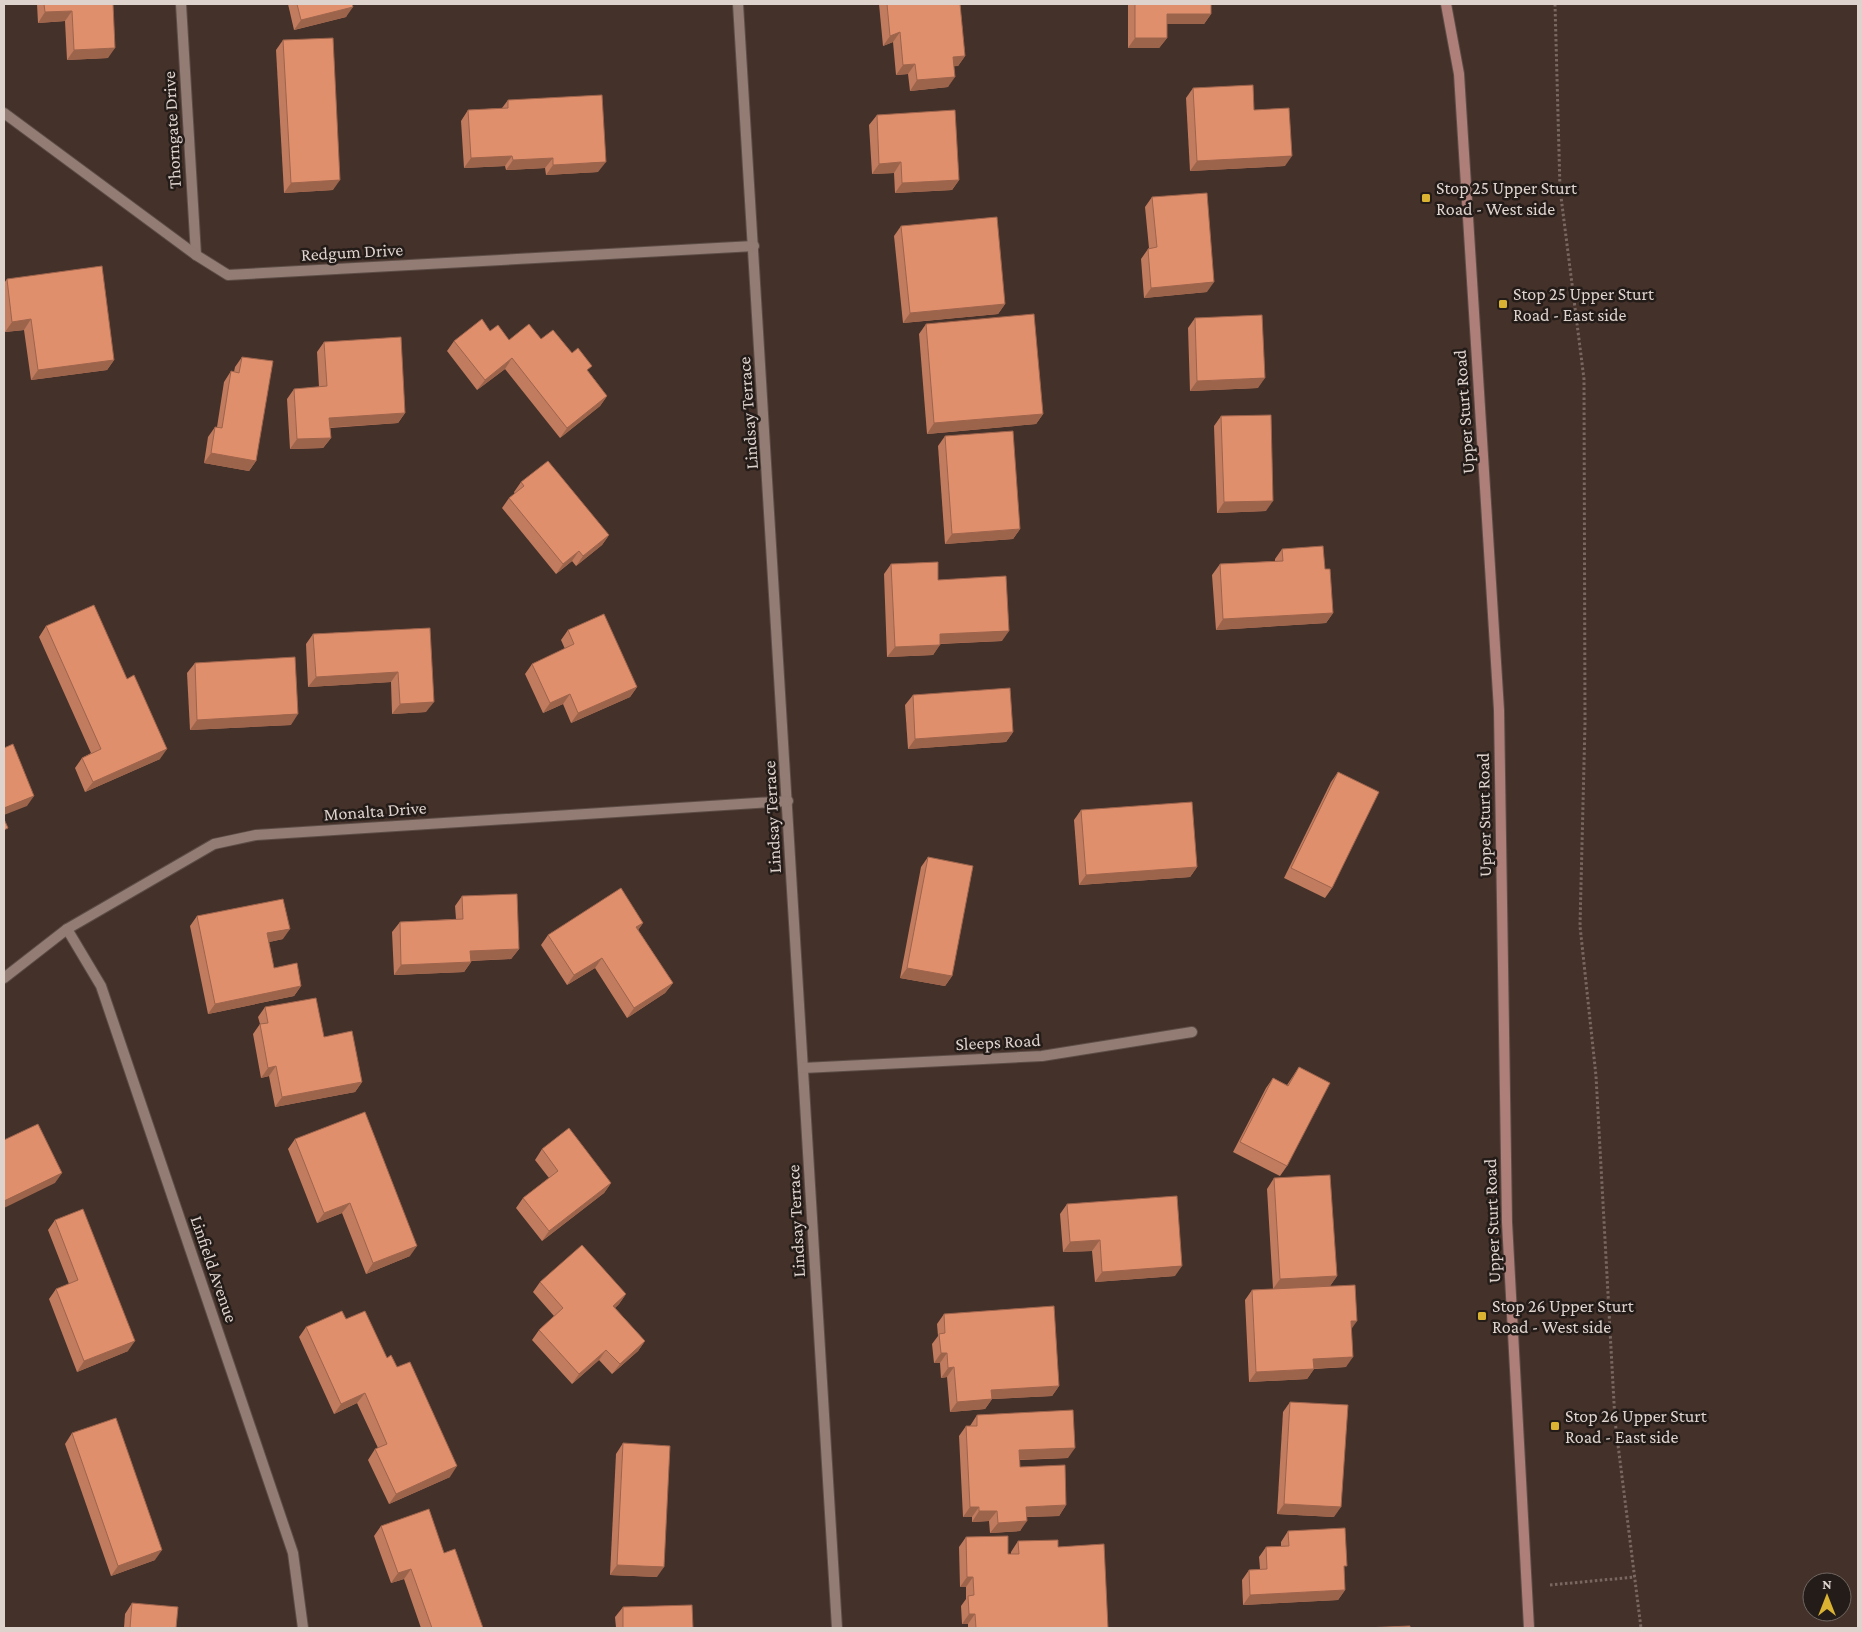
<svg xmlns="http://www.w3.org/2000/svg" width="1862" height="1632" font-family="'Crimson Pro',serif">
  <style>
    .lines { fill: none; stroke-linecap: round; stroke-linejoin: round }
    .minor-casing { stroke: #5d4d47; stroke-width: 12 }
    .secondary-casing { stroke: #5d4d47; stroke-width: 12 }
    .path { stroke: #796862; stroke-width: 3; stroke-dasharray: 2.5 2.5; stroke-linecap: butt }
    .minor { stroke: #927c73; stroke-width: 10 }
    .secondary { stroke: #ae7e79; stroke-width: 10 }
    .wall { fill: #c17b5e }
    .shaded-wall { fill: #9d644c }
    .building { fill: #e08f6d; stroke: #9d644c }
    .poi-dot { fill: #dab333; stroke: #241c18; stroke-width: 2 }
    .labels { text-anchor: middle; stroke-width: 5; stroke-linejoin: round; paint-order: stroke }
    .street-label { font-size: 18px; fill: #dfd3ce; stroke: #241c18 }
    .poi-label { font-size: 18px; fill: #dfd3ce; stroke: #241c18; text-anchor: start }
  </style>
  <rect width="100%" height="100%" fill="#44312a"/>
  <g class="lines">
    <defs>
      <g id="minor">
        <path d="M181 4 196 255"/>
        <path d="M738 4 837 1628"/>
        <path d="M4 113 196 255 228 275 754 246"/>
        <path d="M67 929 101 986 293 1553 303 1628"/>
        <path d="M4 978 67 929 214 844 256 835 788 801"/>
        <path d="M803 1068 1042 1056 1192 1032"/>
      </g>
      <path id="secondary" d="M1446 4 1459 74 1499 710 1507 1222 1529 1628"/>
    </defs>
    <use href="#minor" class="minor-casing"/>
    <use href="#secondary" class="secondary-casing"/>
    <g class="path">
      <path d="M1555 4 1560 189 1584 379 1585 723 1580 926 1596 1076 1615 1421 1641 1628"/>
      <path d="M1550 1585 1635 1577"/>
    </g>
    <use href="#minor" class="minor"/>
    <use href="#secondary" class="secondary"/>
  </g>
  <g class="wall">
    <path d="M37 4H113L108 58 67 60 65 21 38 23Z"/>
    <path d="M288 4H352L346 17 294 30Z"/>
    <path d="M879 4H960L965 56 958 66H954L948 87 910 91 908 74 896 75 893 42 883 46Z"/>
    <path d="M1128 4H1211V14L1204 24H1167V38L1159 48H1128Z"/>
    <path d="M283 40 333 190 284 193 276 50Z"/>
    <path d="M1193 88 1254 110 1285 166 1190 171 1186 98Z"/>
    <path d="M508 100 598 172 546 175 545 168 506 170 505 166 464 168 461 121 468 110 502 108Z"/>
    <path d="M877 115 959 180 952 190 895 193 894 173 872 174 869 125Z"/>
    <path d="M1152 197 1207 292 1144 298 1141 259 1148 249 1149 248 1145 207Z"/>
    <path d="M901 226 1005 304 998 314 903 323 894 236Z"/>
    <path d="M7 279 114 360 107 370 31 380 24 330 5 332 4 320V283Z"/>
    <path d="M1195 318 1258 388 1190 391 1188 328Z"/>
    <path d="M926 324 1043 414 1036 424 927 434 919 334Z"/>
    <path d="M490 331 509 340 541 339 572 353 588 371 607 396 600 406 560 438 505 369 477 390 447 351 454 341Z"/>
    <path d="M324 342 405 413 398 423 330 428 331 438 323 448 290 449 287 399 294 389 319 387 317 352Z"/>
    <path d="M242 357 256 461 249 471 204 463 208 437 215 427H217L224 382 231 371 234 372 235 367Z"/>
    <path d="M1221 416 1266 511 1217 513 1214 426Z"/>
    <path d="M945 436 1020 529 1013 539 945 544 938 446Z"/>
    <path d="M521 482 609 535 602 545 576 566 572 561 556 574 502 508 509 498 515 494 514 492Z"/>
    <path d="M1282 549 1325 569 1333 613 1326 623 1216 630 1212 575 1220 564 1275 561V559Z"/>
    <path d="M891 564 938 580 1002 641 940 644 933 655 887 657 884 574Z"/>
    <path d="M46 626 127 679 160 759 85 792 75 768 82 758 91 753 39 637Z"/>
    <path d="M430 628 426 712 392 714 391 682 308 687 306 644 313 634Z"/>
    <path d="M568 630 637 687 630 697 571 723 563 704 543 713 525 674 532 664 565 649 561 640Z"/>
    <path d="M195 663 291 725 190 730 187 673Z"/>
    <path d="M913 695 1013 732 1006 742 908 749 905 705Z"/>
    <path d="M1338 772 1332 888 1325 898 1284 878 1331 782Z"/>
    <path d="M1081 810 1197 867 1190 877 1079 885 1074 820Z"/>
    <path d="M928 857 952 976 945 986 900 978 921 867Z"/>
    <path d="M462 896 519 949 511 959 471 961V962L464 972 394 975 392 932 400 922 456 919 455 906Z"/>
    <path d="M197 916 283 939 269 942 274 968 301 986 294 996 208 1014 190 926Z"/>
    <path d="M643 923 638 930 673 983 665 993 627 1018 595 968 567 985 541 945 548 935Z"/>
    <path d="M265 1007 324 1037 362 1082 355 1092 275 1107 269 1076 261 1078 253 1034 260 1024 258 1017Z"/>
    <path d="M1299 1067 1287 1166 1280 1176 1233 1152 1266 1088 1273 1078 1287 1085Z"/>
    <path d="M295 1139 410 1256 366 1274 342 1213 317 1223 288 1149Z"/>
    <path d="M542 1149 611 1183 604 1193 542 1241 516 1208 523 1198 549 1178 535 1160Z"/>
    <path d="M1274 1178 1337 1276 1330 1286 1351 1330 1346 1367 1314 1369 1307 1379 1249 1382 1245 1300 1252 1290 1273 1289 1267 1189Z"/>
    <path d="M1067 1204 1175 1276 1095 1282 1092 1251 1063 1252 1060 1214Z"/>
    <path d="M55 1220 128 1351 77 1372 49 1299 56 1289 69 1284 48 1230Z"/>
    <path d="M540 1282 626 1294 619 1304 615 1308 645 1341 638 1351 612 1374 599 1360 572 1384 532 1340 539 1330 554 1316 533 1292Z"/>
    <path d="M944 1314 1059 1386 1052 1396 992 1399 985 1409 950 1412 947 1377 941 1378 940 1363H934L932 1344 938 1336 937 1324Z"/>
    <path d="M346 1319 397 1367 450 1477 389 1504 368 1460 375 1449 378 1448 357 1403 334 1414 299 1337 306 1327Z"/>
    <path d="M1290 1402 1334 1517 1277 1514 1283 1412Z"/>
    <path d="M977 1415 1068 1458 1020 1460V1467L1066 1505 1059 1516 1027 1517 1020 1531 990 1533 989 1521 972 1522V1517H963L959 1436 966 1426H970Z"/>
    <path d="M72 1433 155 1560 111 1576 65 1444Z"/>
    <path d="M623 1443 657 1577 610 1575 616 1454Z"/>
    <path d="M381 1526 483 1628H421L404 1579 391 1583 374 1536Z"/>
    <path d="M1288 1531 1344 1570 1345 1590 1338 1600 1243 1605 1242 1580 1249 1570 1260 1569 1259 1557 1266 1547 1281 1546V1542Z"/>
    <path d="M966 1537 1008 1554H1011V1552L1018 1541 1058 1547 1108 1628H968V1624H962L961 1606 966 1599V1587H960L959 1547Z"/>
    <path d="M132 1603 176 1628H124L125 1614Z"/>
    <path d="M623 1607 693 1628H616L615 1617Z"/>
  </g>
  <g class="shaded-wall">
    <path d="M353 7 346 17 294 30 301 20Z"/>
    <path d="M72 11 65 21 38 23 45 12Z"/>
    <path d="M1167 14H1211L1204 24H1159Z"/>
    <path d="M900 32 893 42 883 46 890 36Z"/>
    <path d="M1135 38H1167L1159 48H1128Z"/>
    <path d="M115 48 108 58 67 60 74 50Z"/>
    <path d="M965 56 958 66 946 67 953 57Z"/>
    <path d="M915 64 908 74 896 75 903 65Z"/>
    <path d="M955 77 948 87 910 91 917 80Z"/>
    <path d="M512 156 505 166 464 168 471 158Z"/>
    <path d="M1292 156 1285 166 1190 171 1197 161Z"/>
    <path d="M553 158 545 168 506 170 513 160Z"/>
    <path d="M606 162 598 172 546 175 553 165Z"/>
    <path d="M901 162 894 173 872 174 879 164Z"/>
    <path d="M340 180 333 190 284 193 291 183Z"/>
    <path d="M959 180 952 190 895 193 902 183Z"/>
    <path d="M1214 282 1207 292 1144 298 1151 288Z"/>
    <path d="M1005 304 998 314 903 323 910 313Z"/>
    <path d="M31 319 24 330 5 332 12 322Z"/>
    <path d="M512 358 505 369 477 390 485 380Z"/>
    <path d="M114 360 107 370 31 380 38 370Z"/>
    <path d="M1265 378 1258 388 1190 391 1197 381Z"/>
    <path d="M607 396 600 406 560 438 567 428Z"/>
    <path d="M405 413 398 423 322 428 329 418Z"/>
    <path d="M1043 414 1036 424 927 434 934 423Z"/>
    <path d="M331 438 323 448 290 449 297 439Z"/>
    <path d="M211 453 256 461 249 471 204 463Z"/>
    <path d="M1273 501 1266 511 1217 513 1224 502Z"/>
    <path d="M1020 529 1013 539 945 544 952 534Z"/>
    <path d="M609 535 602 545 576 566 583 556Z"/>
    <path d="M579 551 572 561 556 574 563 564Z"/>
    <path d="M1333 613 1326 623 1216 630 1223 619Z"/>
    <path d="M1009 631 1002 641 933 644 940 634Z"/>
    <path d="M940 645 933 655 887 657 895 647Z"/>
    <path d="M398 672 391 682 308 687 316 677Z"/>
    <path d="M637 687 630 697 571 723 578 713Z"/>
    <path d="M570 694 563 704 543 713 550 703Z"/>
    <path d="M434 702 426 712 392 714 400 704Z"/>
    <path d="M298 714 291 725 190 730 197 720Z"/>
    <path d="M1013 732 1006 742 908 749 915 739Z"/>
    <path d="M167 749 160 759 85 792 93 782Z"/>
    <path d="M34 796 27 806 4 815V808Z"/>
    <path d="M1197 867 1190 877 1079 885 1086 875Z"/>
    <path d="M643 923 636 933V927Z"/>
    <path d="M290 929 283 939 260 944 267 933Z"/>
    <path d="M519 949 511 959 463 961 470 951Z"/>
    <path d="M602 958 595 968 567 985 574 975Z"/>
    <path d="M471 962 464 972 394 975 401 965Z"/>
    <path d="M907 968 952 976 945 986 900 978Z"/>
    <path d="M673 983 665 993 627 1018 634 1008Z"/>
    <path d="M301 986 294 996 208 1014 215 1004Z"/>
    <path d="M276 1066 269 1076 261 1078 268 1068Z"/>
    <path d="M362 1082 355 1092 275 1107 282 1097Z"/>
    <path d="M62 1173 55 1183 4 1208V1201Z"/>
    <path d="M611 1183 604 1193 542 1241 549 1231Z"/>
    <path d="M350 1203 342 1213 317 1223 324 1213Z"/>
    <path d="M1100 1240 1092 1251 1063 1252 1070 1242Z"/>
    <path d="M417 1246 410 1256 366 1274 373 1263Z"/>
    <path d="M1182 1266 1175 1276 1095 1282 1102 1272Z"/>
    <path d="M1337 1276 1330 1286 1273 1289 1280 1279Z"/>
    <path d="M626 1294 619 1304 606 1316 613 1306Z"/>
    <path d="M1351 1321H1357L1350 1331Z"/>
    <path d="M135 1341 128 1351 77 1372 84 1361Z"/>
    <path d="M645 1341 638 1351 612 1374 620 1364Z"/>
    <path d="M606 1350 599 1360 572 1384 579 1374Z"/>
    <path d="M941 1353H947L940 1363H934Z"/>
    <path d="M1353 1357 1346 1367 1306 1369 1313 1359Z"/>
    <path d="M954 1367 947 1377 941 1378 948 1368Z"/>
    <path d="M1314 1369 1307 1379 1249 1382 1256 1372Z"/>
    <path d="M1059 1386 1052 1396 992 1399 985 1409 950 1412 957 1402 991 1390Z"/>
    <path d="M365 1393 357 1403 334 1414 341 1404Z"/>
    <path d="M1075 1448 1068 1458 1012 1460 1019 1450Z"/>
    <path d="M457 1466 450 1477 389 1504 396 1494Z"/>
    <path d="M1284 1504 1341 1507 1334 1517 1277 1514Z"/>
    <path d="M1066 1505 1059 1516 1019 1517 1026 1507Z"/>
    <path d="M970 1507H979L972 1517H963Z"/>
    <path d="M979 1511H997L989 1521 972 1522Z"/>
    <path d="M1027 1521 1020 1531 990 1533 998 1523Z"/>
    <path d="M162 1550 155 1560 111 1576 118 1566Z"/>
    <path d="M617 1565 664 1567 657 1577 610 1575Z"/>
    <path d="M411 1569 404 1579 391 1583 398 1573Z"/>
    <path d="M967 1577H973L966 1587H960Z"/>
    <path d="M1345 1590 1338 1600 1243 1605 1250 1595Z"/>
    <path d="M969 1614H975L968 1624H962Z"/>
  </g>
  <g class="building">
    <path d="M44 4H113L115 48 74 50 72 11 45 12Z"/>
    <path d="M297 4H352L353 7 301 20Z"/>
    <path d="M887 4H960L965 56 953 57 955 77 917 80 915 64 903 65 900 32 890 36Z"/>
    <path d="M1135 4H1211V14H1167V38H1135Z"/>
    <path d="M333 38 340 180 291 183 283 40Z"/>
    <path d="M1253 85 1254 110 1289 108 1292 156 1197 161 1193 88Z"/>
    <path d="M602 95 606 162 553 165V158L513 160 512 156 471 158 468 110 508 108V100Z"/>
    <path d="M955 110 959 180 902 183 901 162 879 164 877 115Z"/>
    <path d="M1207 193 1214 282 1151 288 1148 249 1157 247 1152 197Z"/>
    <path d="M997 217 1005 304 910 313 901 226Z"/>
    <path d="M102 266 114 360 38 370 31 319 12 322 7 279Z"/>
    <path d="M1034 314 1043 414 934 423 926 324Z"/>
    <path d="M1262 315 1265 378 1197 381 1195 318Z"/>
    <path d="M482 319 490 331 498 325 509 340 529 324 541 339 553 330 572 353 578 348 592 366 587 370 607 396 567 428 512 358 485 380 454 341Z"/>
    <path d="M401 337 405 413 329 418 331 438 297 439 294 389 327 386 324 342Z"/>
    <path d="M242 357 273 361 256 461 211 453 215 427 222 428 231 371 239 373Z"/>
    <path d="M1271 415 1273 501 1224 502 1221 416Z"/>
    <path d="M1013 431 1020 529 952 534 945 436Z"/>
    <path d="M548 461 609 535 583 556 579 551 563 564 509 498 524 486 521 482Z"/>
    <path d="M1323 546 1325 569H1330L1333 613 1223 619 1220 564 1283 561 1282 549Z"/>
    <path d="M938 562V580L1006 576 1009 631 940 634V645L895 647 891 564Z"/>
    <path d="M94 605 127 679 134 675 167 749 93 782 82 758 101 749 46 626Z"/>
    <path d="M604 614 637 687 578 713 570 694 550 703 532 664 574 644 568 630Z"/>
    <path d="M430 628 434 702 400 704 398 672 316 677 313 634Z"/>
    <path d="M295 657 298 714 197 720 195 663Z"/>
    <path d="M1010 688 1013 732 915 739 913 695Z"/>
    <path d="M13 744 34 796 4 808V748Z"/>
    <path d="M1338 772 1379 792 1332 888 1291 868Z"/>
    <path d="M1192 802 1197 867 1086 875 1081 810Z"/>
    <path d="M4 819 8 828 4 830Z"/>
    <path d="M928 857 973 866 952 976 907 968Z"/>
    <path d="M621 888 643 923 636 927 673 983 634 1008 602 958 574 975 548 935Z"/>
    <path d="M517 894 519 949 470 951 471 962 401 965 400 922 463 919 462 896Z"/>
    <path d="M283 899 290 929 267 933 274 968 297 963 301 986 215 1004 197 916Z"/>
    <path d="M316 998 324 1037 352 1031 362 1082 282 1097 276 1066 268 1068 260 1024 268 1023 265 1007Z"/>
    <path d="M1299 1067 1330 1083 1287 1166 1240 1142 1273 1078 1288 1086Z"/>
    <path d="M365 1112 417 1246 373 1263 350 1203 324 1213 295 1139Z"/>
    <path d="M38 1124 62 1173 4 1201V1140Z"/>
    <path d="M569 1128 611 1183 549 1231 523 1198 558 1171 542 1149Z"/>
    <path d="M1330 1175 1337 1276 1280 1279 1274 1178Z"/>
    <path d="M1177 1196 1182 1266 1102 1272 1100 1240 1070 1242 1067 1204Z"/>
    <path d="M83 1209 135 1341 84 1361 56 1289 78 1280 55 1220Z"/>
    <path d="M582 1245 626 1294 613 1306 645 1341 620 1364 606 1350 579 1374 539 1330 563 1308 540 1282Z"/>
    <path d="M1355 1285 1357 1321H1351L1353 1357 1313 1359 1314 1369 1256 1372 1252 1290Z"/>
    <path d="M1054 1306 1059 1386 991 1390 992 1399 957 1402 954 1367 948 1368 947 1353H941L939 1334 945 1333 944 1314Z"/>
    <path d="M342 1311 346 1319 365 1311 387 1358 391 1355 397 1367 410 1362 457 1466 396 1494 375 1449 387 1444 365 1393 341 1404 306 1327Z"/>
    <path d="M1290 1402 1348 1405 1341 1507 1284 1504Z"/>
    <path d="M1073 1410 1075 1448 1019 1450 1020 1467 1065 1465 1066 1505 1026 1507 1027 1521 998 1523 997 1511H979V1507H970L966 1426H977V1415Z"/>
    <path d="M116 1418 162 1550 118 1566 72 1433Z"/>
    <path d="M623 1443 670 1446 664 1567 617 1565Z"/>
    <path d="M429 1509 444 1553 455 1549 483 1628H432L411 1569 398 1573 381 1526Z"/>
    <path d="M1345 1528 1347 1566H1344L1345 1590 1250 1595 1249 1570 1267 1569 1266 1547 1289 1546 1288 1531Z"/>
    <path d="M1008 1536V1554H1019L1018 1541 1058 1540V1547L1104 1544 1108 1628H976L975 1614H969L968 1596 974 1595 973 1577H967L966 1537Z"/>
    <path d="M132 1603 178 1607 176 1628H130Z"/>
    <path d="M692 1605 693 1628H623V1607Z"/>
    <path d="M1410 1626V1628H1364Z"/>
  </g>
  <g class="poi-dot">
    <rect x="1421" y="193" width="10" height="10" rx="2.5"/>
    <rect x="1498" y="299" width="10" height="10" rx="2.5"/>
    <rect x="1477" y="1311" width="10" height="10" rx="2.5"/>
    <rect x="1550" y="1421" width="10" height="10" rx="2.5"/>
  </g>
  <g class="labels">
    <g class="street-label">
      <text transform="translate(172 130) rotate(-93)" y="6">Thorngate Drive</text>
      <text transform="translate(352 252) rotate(-3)" y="6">Redgum Drive</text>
      <text transform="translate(1464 412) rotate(-94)" y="6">Upper Sturt Road</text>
      <text transform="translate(748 413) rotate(-94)" y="6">Lindsay Terrace</text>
      <text transform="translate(375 811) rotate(-4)" y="6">Monalta Drive</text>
      <text transform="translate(1484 815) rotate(-91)" y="6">Upper Sturt Road</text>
      <text transform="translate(772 817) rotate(-93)" y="6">Lindsay Terrace</text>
      <text transform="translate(998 1042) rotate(-3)" y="6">Sleeps Road</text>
      <text transform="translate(796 1221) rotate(-93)" y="6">Lindsay Terrace</text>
      <text transform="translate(1492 1221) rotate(-92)" y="6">Upper Sturt Road</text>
      <text transform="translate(214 1269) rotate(71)" y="6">Linfield Avenue</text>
    </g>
    <g class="poi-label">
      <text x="1436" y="194">Stop 25 Upper Sturt<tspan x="1436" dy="21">Road - West side</tspan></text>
      <text x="1513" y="300">Stop 25 Upper Sturt<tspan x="1513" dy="21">Road - East side</tspan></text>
      <text x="1492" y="1312">Stop 26 Upper Sturt<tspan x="1492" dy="21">Road - West side</tspan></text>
      <text x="1565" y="1422">Stop 26 Upper Sturt<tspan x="1565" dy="21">Road - East side</tspan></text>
    </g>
  </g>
  <rect width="1862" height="1632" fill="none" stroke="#dfd3ce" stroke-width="10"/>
  <g transform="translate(1827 1597)"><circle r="24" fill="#241c18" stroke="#6f6561"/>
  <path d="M0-4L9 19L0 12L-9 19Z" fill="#dab333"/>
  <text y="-8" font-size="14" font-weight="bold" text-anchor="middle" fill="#dfd3ce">N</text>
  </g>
</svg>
